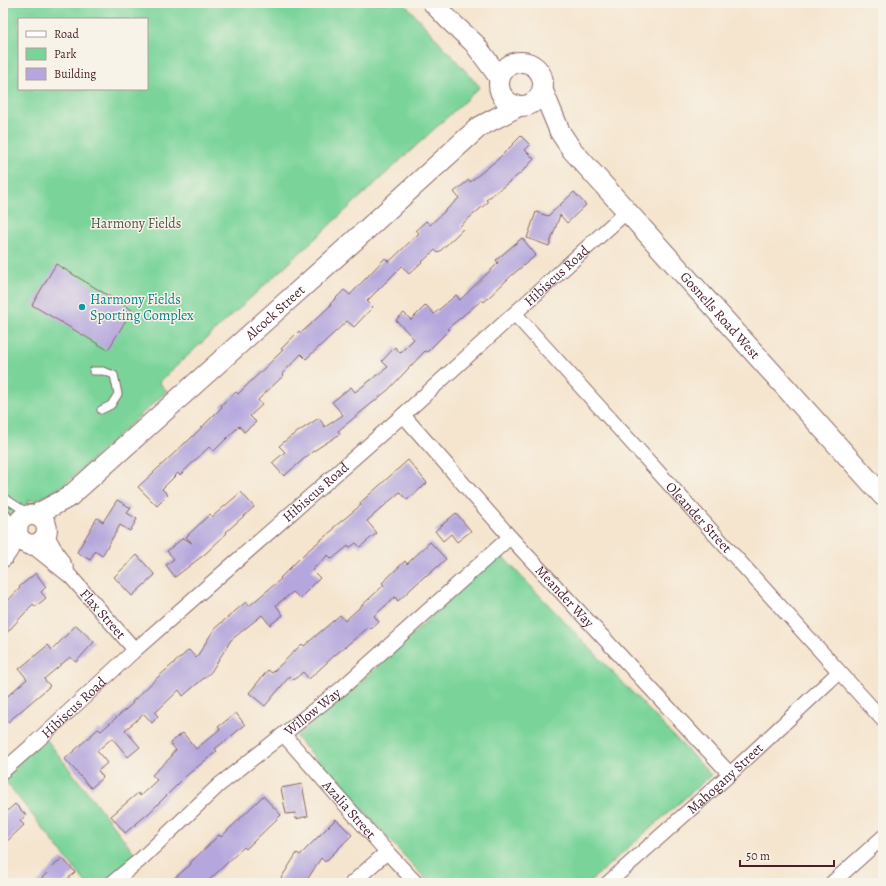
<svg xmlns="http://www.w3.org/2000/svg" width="886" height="886" font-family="Alegreya,serif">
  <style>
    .green { fill: #7ad49a; stroke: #627a62; fill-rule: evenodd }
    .building { fill: #b5a7dd }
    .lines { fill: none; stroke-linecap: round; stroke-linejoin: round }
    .service-casing { stroke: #866464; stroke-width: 9 }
    .minor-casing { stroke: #866464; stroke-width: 16 }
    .secondary-casing { stroke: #866464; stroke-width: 22 }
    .service { stroke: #fff; stroke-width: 7 }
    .minor { stroke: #fff; stroke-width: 14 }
    .secondary { stroke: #fff; stroke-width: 20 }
    .culture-dot { fill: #0f9aa8; stroke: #f7f3e8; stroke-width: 1.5 }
    .labels { text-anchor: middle; stroke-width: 3; stroke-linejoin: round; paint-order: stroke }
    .park-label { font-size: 14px; fill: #58554c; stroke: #f7f3e8 }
    .street-label { font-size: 14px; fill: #4a1f2b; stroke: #f7f3e8 }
    .culture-label { font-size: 14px; fill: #0d838f; stroke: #f7f3e8; text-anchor: start }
  </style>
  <rect width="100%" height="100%" fill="#f7f3e8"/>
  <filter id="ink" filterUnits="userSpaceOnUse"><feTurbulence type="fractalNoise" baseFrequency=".025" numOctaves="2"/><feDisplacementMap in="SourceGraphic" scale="8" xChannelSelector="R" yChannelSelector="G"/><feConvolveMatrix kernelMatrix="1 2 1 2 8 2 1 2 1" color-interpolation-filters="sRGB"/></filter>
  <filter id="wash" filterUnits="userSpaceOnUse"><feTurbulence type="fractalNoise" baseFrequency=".012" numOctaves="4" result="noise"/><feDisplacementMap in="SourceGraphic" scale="16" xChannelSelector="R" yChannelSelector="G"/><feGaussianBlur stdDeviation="0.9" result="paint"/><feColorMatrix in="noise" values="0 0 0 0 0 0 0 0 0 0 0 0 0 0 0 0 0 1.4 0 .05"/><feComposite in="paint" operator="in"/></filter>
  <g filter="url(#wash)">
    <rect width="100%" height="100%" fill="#f5e5cf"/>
    <g class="green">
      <path d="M3 3H404L480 87 159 382 167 391 63 486 35 501 29 500 22 518 3 532ZM19 19H147V89H19Z"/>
      <path d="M499 553 711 775 588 883H429L296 737 385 660Z"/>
      <path d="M43 735 140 860 112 883H86L3 778V771Z"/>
    </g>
    <g id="blocks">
      <g class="building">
        <path d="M521 136 530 145 525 150 534 159 522 172 486 200 488 202 460 226 463 229 438 253 435 250 409 274 402 266 367 301 373 307 354 327 347 321 306 359 301 354 282 374 284 375 258 400 262 405 250 416 256 422 244 432 239 426 214 451 209 447 180 475 178 473 162 489 168 495 157 506 138 487 186 442H187L222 407 221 405 236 392 238 394 283 350 281 349 299 331 301 333 331 305 330 304 344 290 350 295 385 258 389 262 419 233 416 230 426 221 430 225 459 198 454 192 469 180 470 182 497 160Z"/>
        <path d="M574 192 586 205 567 223 560 215 549 246 527 238 536 212 548 216Z"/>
        <path d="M522 238 536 255 512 275 484 302 482 300 448 328 450 329 427 352 425 351 388 390 338 431 340 434 312 452 284 476 272 463 285 452 279 446 290 437 319 418 325 427 343 415 332 402 351 387 355 392 388 367 382 361 395 347 400 353 414 339 396 320 404 313 411 320 426 305 434 314 456 295 460 300 498 263 496 260Z"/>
        <path d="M56 264 132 310 108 350 32 305Z"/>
        <path d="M408 460 427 483 407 500 400 492 367 521 377 533 360 547 356 543 349 548 348 546 332 559 328 555 312 570 320 578 300 598 293 592 276 605 283 615 270 625 262 615 231 640 211 672 183 696 179 690 155 713 158 716 152 723 144 714 125 730 140 747 128 757 112 738 97 751 107 763 98 771 103 777 91 788 65 759 98 729 101 731 133 703 132 702 158 677 189 650 196 658 215 628 246 602 249 606 281 579 280 578 305 553 334 529 333 528 361 505 360 503Z"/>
        <path d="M241 492 254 507 226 532 227 533 205 554 175 577 166 565 174 559 167 551 183 538 192 543 186 537 210 514 212 517Z"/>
        <path d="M117 500 131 508 127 513 137 519 130 531 120 525 102 556 95 551 90 560 77 552 97 518 103 522Z"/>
        <path d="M456 513 471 531 457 542 451 534 443 541 435 531Z"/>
        <path d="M430 542 446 559 427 576 426 575 398 601 395 597 374 616 379 622 371 629 369 627 334 656 309 679 303 672 294 680 290 676 265 706 249 693 268 670 272 673 302 644 304 646 340 615 345 621 384 585 382 583 405 561 407 564Z"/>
        <path d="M137 555 155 575 132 596 114 577Z"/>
        <path d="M36 573 46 587 41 592 46 598 35 607 33 604 3 637V606L20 588 19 587Z"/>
        <path d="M76 625 94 642 76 662 70 657 44 679 50 686 8 722 3 716V700L27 679 19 669 48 645 52 650Z"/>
        <path d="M236 713 245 725 215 749 217 751 186 776 149 813 125 833 111 816 138 793 140 796 157 780 152 775 172 756 171 754 176 750 170 743 183 733 196 749 220 729 218 727Z"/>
        <path d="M302 784 308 816 296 819 295 813 286 814 281 788Z"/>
        <path d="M263 796 281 815 246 849 244 847 206 883H169L191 864 190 863 219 835 221 837Z"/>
        <path d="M15 804 26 815 20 821 24 825 3 845V815Z"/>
        <path d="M336 819 352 835 325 862 321 858 305 883H278L297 853 300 855Z"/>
        <path d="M62 858 75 872 63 883H37Z"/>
      </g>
    </g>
  </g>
  <g filter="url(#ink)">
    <use href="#blocks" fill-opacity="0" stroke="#866464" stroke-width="1"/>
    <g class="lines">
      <defs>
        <g id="service">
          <path d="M93 371H103L114 375 118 394 111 405 101 410"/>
          <path d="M3 497 28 513"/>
          <path d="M3 510 15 526"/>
        </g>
        <g id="minor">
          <path id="s1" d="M515 314 883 720"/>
          <path id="s2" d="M403 415 510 537 730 774"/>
          <path d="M46 534 67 570"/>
          <path id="s3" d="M31 545 71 577 135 650"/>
          <path id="s4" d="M284 735 387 852 416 883"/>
          <path id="s5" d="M3 771 36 742 135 650 403 415 626 212"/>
          <path id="s6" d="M112 883 140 860 219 785 342 688 510 537"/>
          <path d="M352 883 387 852"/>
          <path id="s7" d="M608 883 730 774 839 672"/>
          <path d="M832 883 883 837"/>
        </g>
        <g id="secondary">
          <path d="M433 3 450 21 474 43 499 77"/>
          <circle cx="521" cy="84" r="22"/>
          <path id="s8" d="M543 91 560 132 572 150 883 496"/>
          <path id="s9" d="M35 515 69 497 354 241 402 197 479 127 519 106"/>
          <path d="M3 557C7 551 15 540 17 533 18 529 17 527 18 524 23 513 37 512 44 521 56 539 27 557 17 533"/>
        </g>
      </defs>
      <use href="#service" class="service-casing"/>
      <use href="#minor" class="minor-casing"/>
      <use href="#secondary" class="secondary-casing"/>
      <use href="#service" class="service"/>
      <use href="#minor" class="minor"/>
      <use href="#secondary" class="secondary"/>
    </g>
  </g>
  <circle class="culture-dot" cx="82" cy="307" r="4"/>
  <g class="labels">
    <g class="park-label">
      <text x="136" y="228">Harmony Fields</text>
    </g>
    <g class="street-label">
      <text dy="5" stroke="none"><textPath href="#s5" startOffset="743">Hibiscus Road</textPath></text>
      <text dy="5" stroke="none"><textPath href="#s9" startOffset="315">Alcock Street</textPath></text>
      <text dy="5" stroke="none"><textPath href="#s8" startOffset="288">Gosnells Road West</textPath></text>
      <text dy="5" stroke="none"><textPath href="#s5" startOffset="419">Hibiscus Road</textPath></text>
      <text dy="5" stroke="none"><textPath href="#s1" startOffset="274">Oleander Street</textPath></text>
      <text dy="5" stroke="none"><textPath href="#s2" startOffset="243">Meander Way</textPath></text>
      <text dy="5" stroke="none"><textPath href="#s3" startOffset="100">Flax Street</textPath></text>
      <text dy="5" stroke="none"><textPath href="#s5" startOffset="95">Hibiscus Road</textPath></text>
      <text dy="5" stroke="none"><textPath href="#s6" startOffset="264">Willow Way</textPath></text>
      <text dy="5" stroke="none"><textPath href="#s7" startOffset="157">Mahogany Street</textPath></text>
      <text dy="5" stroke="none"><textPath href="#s4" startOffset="99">Azalia Street</textPath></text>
    </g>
    <g class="culture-label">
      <text x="90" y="304">Harmony Fields<tspan x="90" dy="16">Sporting Complex</tspan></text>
    </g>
  </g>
  <rect width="886" height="886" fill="none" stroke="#f7f3e8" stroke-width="16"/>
  <rect x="18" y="18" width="130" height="72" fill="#f7f3e8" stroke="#b29e9c"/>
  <rect x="26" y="31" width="20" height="6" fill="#ffffff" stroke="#b29e9c"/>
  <text x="54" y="38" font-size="12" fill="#4a1f2b">Road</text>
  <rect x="26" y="48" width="20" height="12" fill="#7ad49a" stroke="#b29e9c"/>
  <text x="54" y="58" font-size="12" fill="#4a1f2b">Park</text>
  <rect x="26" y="68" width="20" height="12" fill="#b5a7dd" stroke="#b29e9c"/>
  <text x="54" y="78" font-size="12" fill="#4a1f2b">Building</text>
  <path d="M740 860v6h94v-6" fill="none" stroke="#4a1f2b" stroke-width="2"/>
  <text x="746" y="860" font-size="12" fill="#4a1f2b" stroke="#f7f3e8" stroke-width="3" paint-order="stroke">50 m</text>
</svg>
